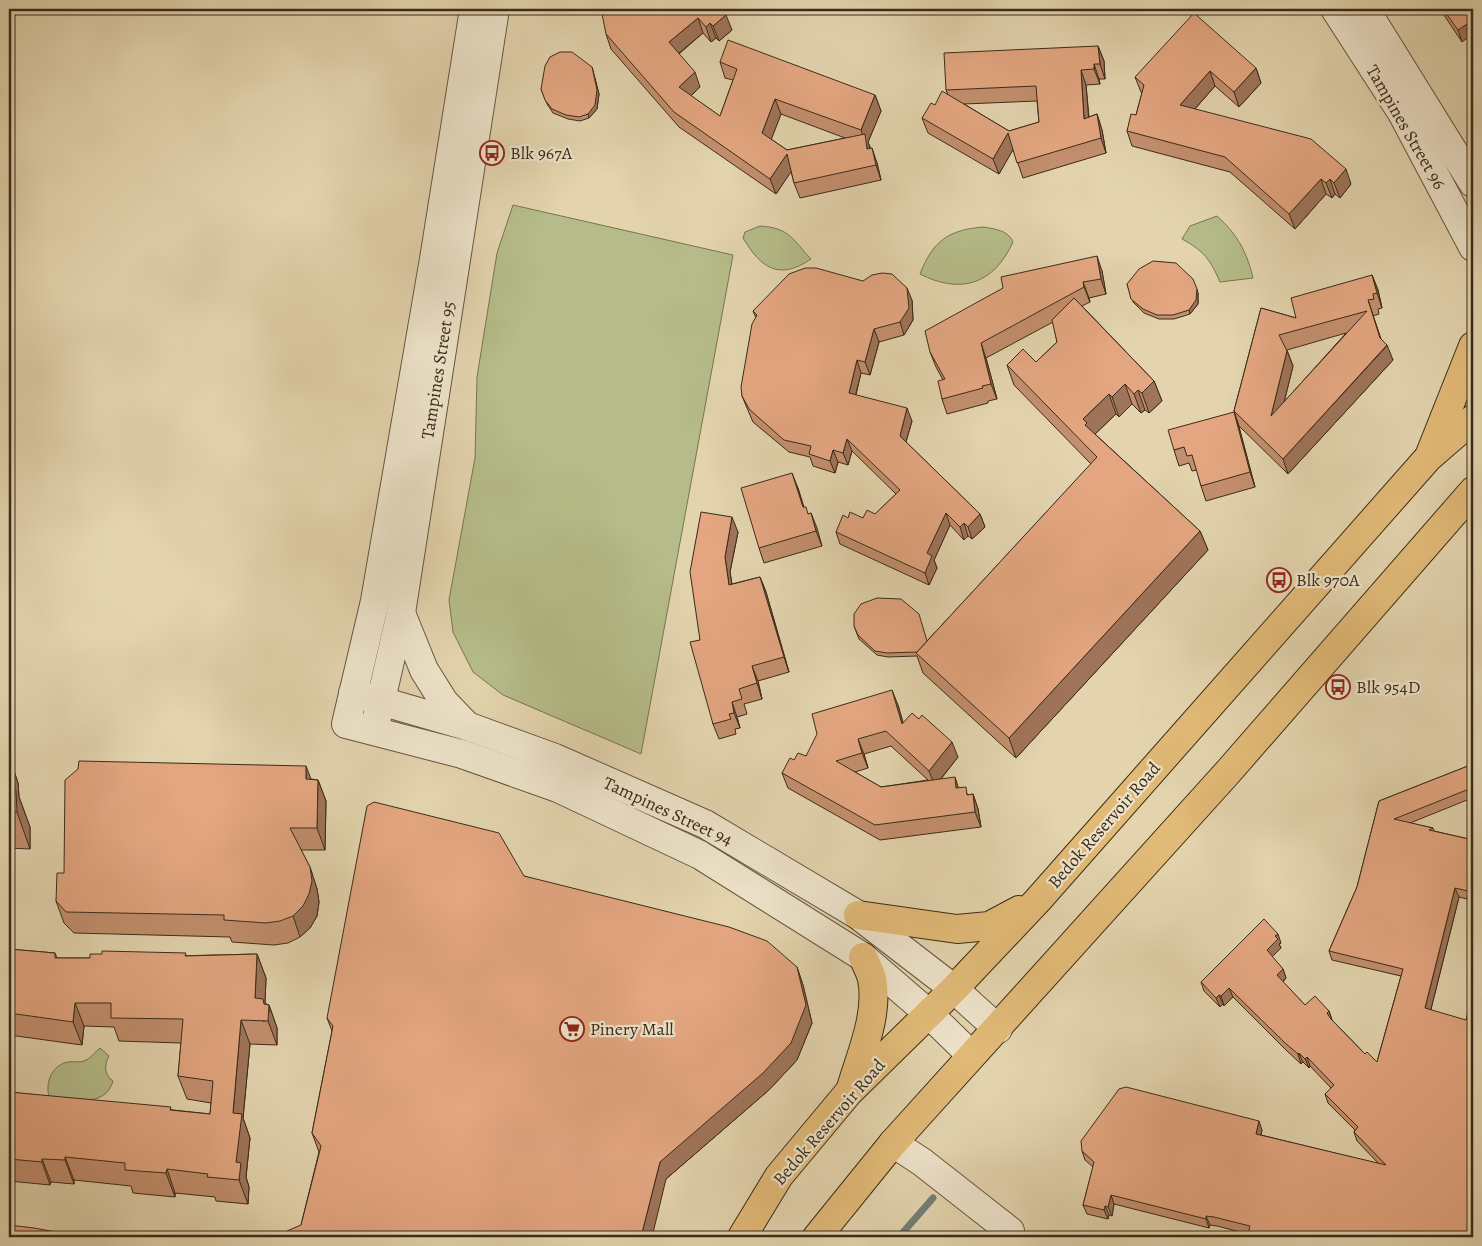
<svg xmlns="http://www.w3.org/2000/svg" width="1482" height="1246" font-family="Alegreya,serif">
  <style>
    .park { fill: #b5bc89; stroke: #787451 }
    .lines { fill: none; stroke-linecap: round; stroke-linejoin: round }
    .stream { stroke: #757e78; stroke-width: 7 }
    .minor-casing { stroke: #65553e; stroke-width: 30 }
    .major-casing { stroke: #3b2b19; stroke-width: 30 }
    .minor { stroke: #ede3ca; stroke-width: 28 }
    .major { stroke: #e2ba77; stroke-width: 28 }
    .wall { fill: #c38f6e; stroke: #3b2b19; fill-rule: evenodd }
    .shaded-wall { fill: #9f745a; stroke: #3b2b19 }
    .building { fill: #e3a680; stroke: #3b2b19; fill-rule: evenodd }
    .labels { text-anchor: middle; stroke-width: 4.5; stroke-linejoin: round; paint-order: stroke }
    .street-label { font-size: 18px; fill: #3b2b19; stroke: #ede3ca }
    .poi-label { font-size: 18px; fill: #3b2b19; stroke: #ede3ca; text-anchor: start }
  </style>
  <rect width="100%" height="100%" fill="#e3d4ae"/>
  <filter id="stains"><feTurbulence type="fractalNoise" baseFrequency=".004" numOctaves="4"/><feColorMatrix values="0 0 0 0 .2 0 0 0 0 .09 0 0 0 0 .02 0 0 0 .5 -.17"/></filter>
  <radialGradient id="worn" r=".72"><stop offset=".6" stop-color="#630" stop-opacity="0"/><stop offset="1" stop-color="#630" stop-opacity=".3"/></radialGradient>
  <g class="park">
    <path d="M513 205 733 255 641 754 503 695 473 672 453 632 449 600 475 458 477 377 497 253Z"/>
    <path d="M1217 216C1237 234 1247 252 1253 278L1220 282C1210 259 1204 251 1182 239L1190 226Z"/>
    <path d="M760 226C790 228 792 239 811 259 779 281 761 268 743 238L745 232Z"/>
    <path d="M983 227C995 229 1008 230 1013 242 994 284 961 295 920 274 933 241 948 230 983 227Z"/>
    <path d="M100 1048 109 1056C104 1065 104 1075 113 1081 105 1109 71 1099 49 1097 45 1082 52 1065 68 1062 74 1061 79 1063 84 1061 90 1059 95 1052 100 1048Z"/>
  </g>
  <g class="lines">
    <path class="stream" d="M899 1237 933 1198"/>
    <defs>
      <g id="minor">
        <path d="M474 9 434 259 375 601 346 724 462 754 558 788 700 855 863 957 928 1013 971 1055"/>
        <path d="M1335 9 1402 113 1473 247"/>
        <path d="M1365 9 1473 183"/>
        <path d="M401 613 424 670 444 702 467 726"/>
        <path d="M353 693 467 726 555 758 705 824 858 915 954 989 998 1029"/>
        <path d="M377 717 401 613 495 9"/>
        <path d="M893 1143 922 1162 1010 1231"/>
      </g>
      <g id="major">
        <path d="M1430 454 1473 346"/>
        <path d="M858 915 957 929 989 926 1019 910"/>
        <path d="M851 1088C861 1054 879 1014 872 979 870 971 866 964 863 957"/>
        <path d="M742 1237 779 1176 849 1092 954 989 1038 900 1428 458 1473 419"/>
        <path d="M817 1237 893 1143 1228 772 1473 491"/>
      </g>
    </defs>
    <use href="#minor" class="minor-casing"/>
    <use href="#major" class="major-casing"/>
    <use href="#minor" class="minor"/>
    <use href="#major" class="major"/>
  </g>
  <g class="wall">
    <path d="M721 9 732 30 719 41 716 38 711 42 703 33 679 54 700 87 691 96 720 116 733 80 725 78 720 62 875 95 881 111 868 142 877 163 881 180 800 198 794 183 791 171 776 194 679 127 611 49 606 34ZM781 114 845 138 787 150 771 139Z"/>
    <path d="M1440 9H1470L1462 42Z"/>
    <path d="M1098 46 1104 61 1105 79H1099L1100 84 1086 85 1089 117 1097 114 1102 130 1106 153 1023 178 1013 149 999 174 928 133 922 118 935 105 948 95 946 90ZM1037 101 1039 122 1009 131 964 104Z"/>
    <path d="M592 67 599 94 597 109 589 118 580 121 568 119 553 113 547 104 541 89Z"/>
    <path d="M1256 68 1261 83 1239 107 1215 86 1195 109 1351 184 1340 198 1335 194 1332 198 1326 194 1295 229 1230 172 1132 146 1127 131 1136 115 1142 93 1141 92 1135 77Z"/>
    <path d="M1102 271 1106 294 1089 298 1090 302 1082 306 1154 381 1162 401 1149 413 1145 410 1141 413 1132 404 1119 417 1116 414 1095 434 1200 531 1208 550 1016 758 923 673 917 656 888 657 877 655 859 639 854 626 927 641 1091 464 1014 385 1007 365 1036 362 1057 342 1053 322 986 358 997 399 988 401V403L947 414 942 399 943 380 936 367 930 352Z"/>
    <path d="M1372 275 1378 290 1382 308 1378 309 1379 314 1373 316 1381 339 1393 360 1288 474 1239 426 1234 411 1261 308 1296 318ZM1346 333 1284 402 1293 366 1287 350Z"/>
    <path d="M1127 284 1198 293V304L1190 314 1174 319H1159L1144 313 1133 302Z"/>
    <path d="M912 300 913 320 904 335 879 342 870 375 861 373 856 395 912 421 906 442 980 514 985 527 972 539 968 536 964 540 950 525 934 560 937 568 929 585 840 544 836 532 848 518H863L875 514 896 494 852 451 848 465 838 462 835 473 813 466 810 457 789 452 753 422 747 408 742 396 756 318 753 311Z"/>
    <path d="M1239 427 1255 487 1206 501 1201 486 1197 470 1192 471 1189 463 1179 466 1174 450Z"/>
    <path d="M798 488 804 507 808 514 811 513 822 546 764 563 759 548Z"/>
    <path d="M738 532 730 572 732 584 760 577 766 592 789 672 758 681 762 699 744 704 747 714 737 717 740 728 735 729 736 734 719 739 713 724 700 640Z"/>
    <path d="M898 705 903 723 958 757 941 779 959 788 969 795 973 794 978 809 981 827 880 840 788 788 782 773 794 760 806 756ZM891 746 928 780 881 787 855 772 868 768 864 754Z"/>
    <path d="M9 756 18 783 19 797 30 827V849L9 848Z"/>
    <path d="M1473 764V800L1472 798 1410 823 1433 828 1434 831 1473 840 1471 900 1459 897 1431 1009 1473 1237 1248 1234 1217 1226 1210 1225 1209 1228 1114 1204 1112 1216 1109 1215 1108 1219 1087 1214 1083 1205 1093 1167 1085 1160 1082 1151 1262 1130 1261 1135 1379 1164 1357 1141 1354 1132 1355 1130 1328 1103 1325 1094 1331 1088 1310 1066 1309 1068 1303 1062 1301 1064 1287 1051 1233 997 1224 1006 1223 1004 1220 1007 1204 991 1201 982 1281 943 1279 944 1281 948 1272 957 1283 969 1286 978 1283 982 1305 1005 1329 1011 1332 1020 1365 1054 1377 1062 1401 976 1332 960 1329 951 1357 887 1379 801Z"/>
    <path d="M311 779 318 780 326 801 325 850H301L310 867 317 889 319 902 317 916 310 928 300 937 288 943 274 945 232 942 230 937 74 933 64 923 56 901 64 873Z"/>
    <path d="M524 876 797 967 803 985 812 1023 797 1060 769 1090 666 1179 301 1225 319 1152 312 1133 332 1031 327 1018Z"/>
    <path d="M9 949 55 953 57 958H90L257 954 266 978 265 1002 266 1004 269 1005 277 1028V1045L250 1044 243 1118 250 1138 246 1177 249 1187 248 1204 216 1201 215 1197 175 1193V1197L133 1193 131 1186 74 1180V1184L51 1182 50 1185 9 1181V1092L210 1114 211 1103 187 1099 178 1076 181 1043 119 1041 114 1027 84 1026 82 1045 9 1035Z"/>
  </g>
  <g class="shaded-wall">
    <path d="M726 15 732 30 719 41 713 26Z"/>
    <path d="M698 18 703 33 674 57 669 42Z"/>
    <path d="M1473 20V34L1462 42 1458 30Z"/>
    <path d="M710 23 716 38 711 42 706 27Z"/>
    <path d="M1098 46 1104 61 1105 79 1100 64Z"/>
    <path d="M1094 64 1099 79 1100 84 1094 69Z"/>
    <path d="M592 67 599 94 597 109 589 118 588 114Z"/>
    <path d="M1256 68 1261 83 1239 107 1234 92Z"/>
    <path d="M1081 70 1086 85 1090 134 1084 119Z"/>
    <path d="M1210 71 1215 86 1185 120 1180 105Z"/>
    <path d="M695 72 700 87 684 102 679 87Z"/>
    <path d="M875 95 881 111 868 142 870 149 873 164 861 130Z"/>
    <path d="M775 99 781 114 768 148 762 133Z"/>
    <path d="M1097 114 1102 130 1106 153 1101 138Z"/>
    <path d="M1008 133 1014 148 999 174 993 159Z"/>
    <path d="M872 148 877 163 881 180 876 165Z"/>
    <path d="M787 154 793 169 776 194 770 179Z"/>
    <path d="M1346 169 1351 184 1340 198 1334 183Z"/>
    <path d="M1321 179 1326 194 1295 229 1289 214Z"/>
    <path d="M1330 179 1335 194 1332 198 1326 183Z"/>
    <path d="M1097 256 1102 271 1106 294 1101 279Z"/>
    <path d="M1372 275 1378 290 1382 308 1377 293Z"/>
    <path d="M1083 282 1089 298 1090 302 1084 287Z"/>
    <path d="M907 288 912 300 913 320 904 335 900 322Z"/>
    <path d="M1197 289 1198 293V304L1190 314 1189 310Z"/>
    <path d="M1368 300 1384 349 1387 345 1393 360 1288 474 1283 459 1384 349Z"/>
    <path d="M874 329 879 342 870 375 865 362Z"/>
    <path d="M981 343 986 358 997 399 991 384Z"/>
    <path d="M1287 351 1293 366 1277 431 1271 416Z"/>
    <path d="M857 360 861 373 853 405 849 393Z"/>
    <path d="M1154 381 1162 401 1149 413 1142 393Z"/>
    <path d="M1125 384 1132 404 1119 417 1112 397Z"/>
    <path d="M1138 390 1145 410 1141 413 1134 394Z"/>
    <path d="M1109 394 1116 414 1092 437 1085 425 1083 419Z"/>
    <path d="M907 408 912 421 904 448 900 436Z"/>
    <path d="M1234 412 1239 427 1255 487 1250 472Z"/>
    <path d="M847 439 852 451 848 465 843 453Z"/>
    <path d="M833 450 838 462 835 473 830 461Z"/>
    <path d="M792 473 798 488 808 523 803 507Z"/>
    <path d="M811 513 817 528 822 546 816 531Z"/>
    <path d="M946 513 950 525 934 560 937 568 929 585 925 573 927 553Z"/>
    <path d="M980 514 985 527 972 539 968 527Z"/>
    <path d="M732 517 738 532 730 572 734 600 729 585 725 557Z"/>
    <path d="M964 523 968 536 964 540 960 527Z"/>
    <path d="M1200 531 1208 550 1016 758 1009 738Z"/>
    <path d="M760 577 766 592 789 672 784 657Z"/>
    <path d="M752 666 758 681 762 699 757 683Z"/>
    <path d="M892 690 898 705 908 739 902 724Z"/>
    <path d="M732 702 737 717 740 728 734 713Z"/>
    <path d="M858 739 864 754 868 768 862 753Z"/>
    <path d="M952 742 958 757 935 786 929 771Z"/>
    <path d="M9 756 18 783 19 797 30 827V849L17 812 9 799Z"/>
    <path d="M306 766 314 787 306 779Z"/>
    <path d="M955 777 960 792 956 788Z"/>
    <path d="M318 780 326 801 325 850 317 828Z"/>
    <path d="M973 794 978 809 981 827 975 812Z"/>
    <path d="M310 867 317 889 319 902 317 916 310 928 300 937 293 916Z"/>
    <path d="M1473 868V891L1471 900 1468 891Z"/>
    <path d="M1455 888 1459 897 1429 1017 1425 1008Z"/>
    <path d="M1278 934 1281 943 1279 944 1281 948 1270 959 1267 950 1275 936Z"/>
    <path d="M257 954 266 978 265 1002 269 1013V1005L277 1028V1045L268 1021 265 1007 264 1022 255 998Z"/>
    <path d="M797 967 803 985 812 1023 797 1060 769 1090 666 1179 652 1237H641L660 1162Z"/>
    <path d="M1283 969 1286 978 1280 984 1277 975Z"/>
    <path d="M1229 988 1233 997 1224 1006 1221 996Z"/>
    <path d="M1219 995 1223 1004 1220 1007 1216 998Z"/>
    <path d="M75 1003 84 1026 82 1045 73 1022Z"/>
    <path d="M1329 1011 1332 1020 1330 1022 1327 1013Z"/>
    <path d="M241 1020 250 1044 243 1118 250 1138 246 1177 249 1187 248 1204 239 1180 236 1162 233 1113Z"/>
    <path d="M1299 1053 1303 1062 1301 1064 1298 1054Z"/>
    <path d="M1307 1057 1310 1066 1309 1068 1305 1059Z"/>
    <path d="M1259 1121 1262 1130 1259 1143 1256 1134Z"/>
    <path d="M65 1157 74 1180V1184L65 1160Z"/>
    <path d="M42 1159 51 1182 50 1185 42 1162Z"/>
    <path d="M167 1169 175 1193V1197L166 1173Z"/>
    <path d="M1111 1195 1114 1204 1112 1216 1108 1207Z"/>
    <path d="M1105 1206 1109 1215 1108 1219 1104 1210Z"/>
    <path d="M1206 1216 1210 1225 1209 1228 1206 1219Z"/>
  </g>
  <g class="building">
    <path d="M601 9H721L726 15 713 26 710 23 706 27 698 18 669 42 695 72 679 87 720 116 737 69 720 62 728 40 875 95 861 130 775 99 762 133 787 150 865 134 867 149 872 148 876 165 794 183 787 154 770 179 674 112 606 34Z"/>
    <path d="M1443 9H1470L1473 13V20L1458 30Z"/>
    <path d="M1194 13 1256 68 1234 92 1210 71 1180 105 1311 139 1346 169 1334 183 1330 179 1326 183 1321 179 1289 214 1225 157 1127 131 1131 114 1136 115 1144 85 1135 77Z"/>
    <path d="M1098 46 1100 64H1094V69L1081 70 1084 119 1097 114 1101 138 1017 163 1008 133 993 159 922 118 931 103 935 105 942 91 1009 131 1039 122 1036 86 946 90 944 53Z"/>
    <path d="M560 52H572L592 67 597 90 595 105 588 114 579 117 566 115 552 109 545 100 541 89 545 66 550 57Z"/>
    <path d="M1097 256 1101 279 1083 282 1084 287 981 343 991 384 982 386 983 388 942 399 938 381 945 379 930 352 925 331 1003 288 1001 277Z"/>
    <path d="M1153 261 1176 263 1193 279 1197 289 1196 300 1189 310 1173 315H1157L1143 309 1131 299 1127 284 1139 269Z"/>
    <path d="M805 268H816L863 281 872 275 882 273 892 274 907 288 909 308 900 322 874 329 865 362 857 360 849 393 907 408 900 436 980 514 968 527 964 523 960 527 946 513 927 553 932 556 925 573 836 532 843 515 848 518 850 512 863 518 867 510 875 514 900 490 847 439 843 453 833 450 830 461 809 454 811 446 784 440 749 409 742 396 741 387 752 324 757 315 753 311 789 274Z"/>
    <path d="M1372 275 1377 293 1373 294 1374 299 1368 300 1380 338 1387 345 1283 459 1234 411 1261 308 1296 318 1291 298ZM1367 311 1271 416 1287 351 1279 335Z"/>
    <path d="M1074 298 1154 381 1142 393 1138 390 1134 394 1125 384 1112 397 1109 394 1083 419 1087 423 1085 425 1200 531 1009 738 916 653 1097 457 1007 365 1023 349 1036 362 1057 342 1052 320Z"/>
    <path d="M1234 412 1250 472 1201 486 1192 455 1187 456 1184 447 1174 450 1168 430Z"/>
    <path d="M792 473 803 507H806L808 514 811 513 816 531 759 548 741 488Z"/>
    <path d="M701 512 732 517 725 557 729 585 760 577 784 657 752 666 757 683 739 689 742 699 732 702 734 713 729 714 731 719 713 724 690 642 700 640 690 572Z"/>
    <path d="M877 598 901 599 919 614 927 641 917 652 887 653 875 651 858 635 854 626V614L861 604Z"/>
    <path d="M892 690 902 724 912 713 919 719 922 715 952 742 929 771 886 731 858 739 862 753 836 761 881 787 955 777 956 788 966 787 967 795 973 794 975 812 875 825 782 773 790 758 794 760 798 753 806 756 817 734 812 714Z"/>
    <path d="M79 761 306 766V779L318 780 317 828H290L310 867 312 881 309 894 303 906 293 916 280 921 266 923 224 920V915L66 912 56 901 57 873H64L65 780 78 769Z"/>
    <path d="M1473 764V799L1469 789 1394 819 1433 828 1429 830 1473 840V868L1468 891 1455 888 1425 1008 1466 1020 1473 990V1237H1247L1250 1226 1214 1217 1206 1216V1219L1111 1195 1108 1207 1105 1206 1104 1210 1083 1205 1094 1162 1082 1151 1081 1141 1119 1089 1126 1087 1259 1121 1256 1134 1386 1165 1354 1132 1358 1127 1325 1094 1334 1085 1307 1057 1305 1059 1299 1053 1298 1054 1284 1042 1229 988 1221 996 1219 995 1216 998 1201 982 1264 919 1278 934 1275 936 1278 939 1267 950 1283 969 1277 975 1305 1005 1315 996 1329 1011 1327 1013 1331 1019 1365 1054 1367 1052 1377 1062 1403 969 1329 951 1357 887 1379 801Z"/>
    <path d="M9 790H16L17 812H9Z"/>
    <path d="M374 802 499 833 524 876 729 927 767 941 797 967 806 1005 791 1043 763 1073 660 1162 641 1237H286L287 1231 301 1225 321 1146 312 1133 333 1026 327 1018 367 806Z"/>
    <path d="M9 949 55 953V958H90V954H102V951L186 953 185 956 257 954 255 998 263 999 264 1004 269 1005 268 1021 241 1020 233 1113 242 1114 236 1162 241 1163 239 1180 207 1177 208 1174 167 1169 166 1173 125 1170V1163L65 1157V1160L42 1159V1162L9 1159V1092L171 1107 170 1110 210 1114 213 1081 178 1076 183 1019 111 1018V1003H75L73 1022 9 1013Z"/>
    <path d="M9 1225 34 1228 56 1232V1235L76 1237H9Z"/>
    <path d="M116 1235 134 1237H116Z"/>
  </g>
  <defs>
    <symbol id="bus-ring" viewBox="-11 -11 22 22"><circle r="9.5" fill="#ede3ca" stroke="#8f2418" stroke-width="1.5"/><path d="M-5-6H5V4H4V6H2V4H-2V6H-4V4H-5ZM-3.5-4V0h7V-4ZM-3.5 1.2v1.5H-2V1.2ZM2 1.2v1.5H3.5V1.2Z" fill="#8f2418"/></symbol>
    <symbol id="supermarket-ring" viewBox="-11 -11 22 22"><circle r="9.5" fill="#ede3ca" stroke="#8f2418" stroke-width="1.5"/><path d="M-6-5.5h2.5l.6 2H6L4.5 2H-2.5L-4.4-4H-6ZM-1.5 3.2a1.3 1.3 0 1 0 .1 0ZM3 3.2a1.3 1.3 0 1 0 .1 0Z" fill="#8f2418"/></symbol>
  </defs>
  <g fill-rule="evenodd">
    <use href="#bus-ring" x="478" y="139" width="28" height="28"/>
    <use href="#bus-ring" x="1265" y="566" width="28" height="28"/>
    <use href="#bus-ring" x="1324" y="673" width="28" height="28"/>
    <use href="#supermarket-ring" x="558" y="1015" width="28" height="28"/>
  </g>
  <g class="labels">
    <g class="street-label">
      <text transform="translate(1406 127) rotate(60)" y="6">Tampines Street 96</text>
      <text transform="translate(438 370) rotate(-81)" y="6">Tampines Street 95</text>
      <text transform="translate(668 811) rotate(25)" y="6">Tampines Street 94</text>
      <text transform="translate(1104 825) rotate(-49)" y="6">Bedok Reservoir Road</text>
      <text transform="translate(829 1122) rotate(-49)" y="6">Bedok Reservoir Road</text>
    </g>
    <g class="poi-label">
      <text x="510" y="159">Blk 967A</text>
      <text x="1296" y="586">Blk 970A</text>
      <text x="1356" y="693">Blk 954D</text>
      <text x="590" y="1035">Pinery Mall</text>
    </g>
  </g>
  <rect width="1482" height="1246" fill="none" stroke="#e3d4ae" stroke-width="30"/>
  <rect x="10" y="10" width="1462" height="1226" fill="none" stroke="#3b2b19" stroke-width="2.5"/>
  <rect x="15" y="15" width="1452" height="1216" fill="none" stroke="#3b2b19"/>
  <rect width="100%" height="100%" filter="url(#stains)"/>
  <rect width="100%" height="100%" fill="url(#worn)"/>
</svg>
